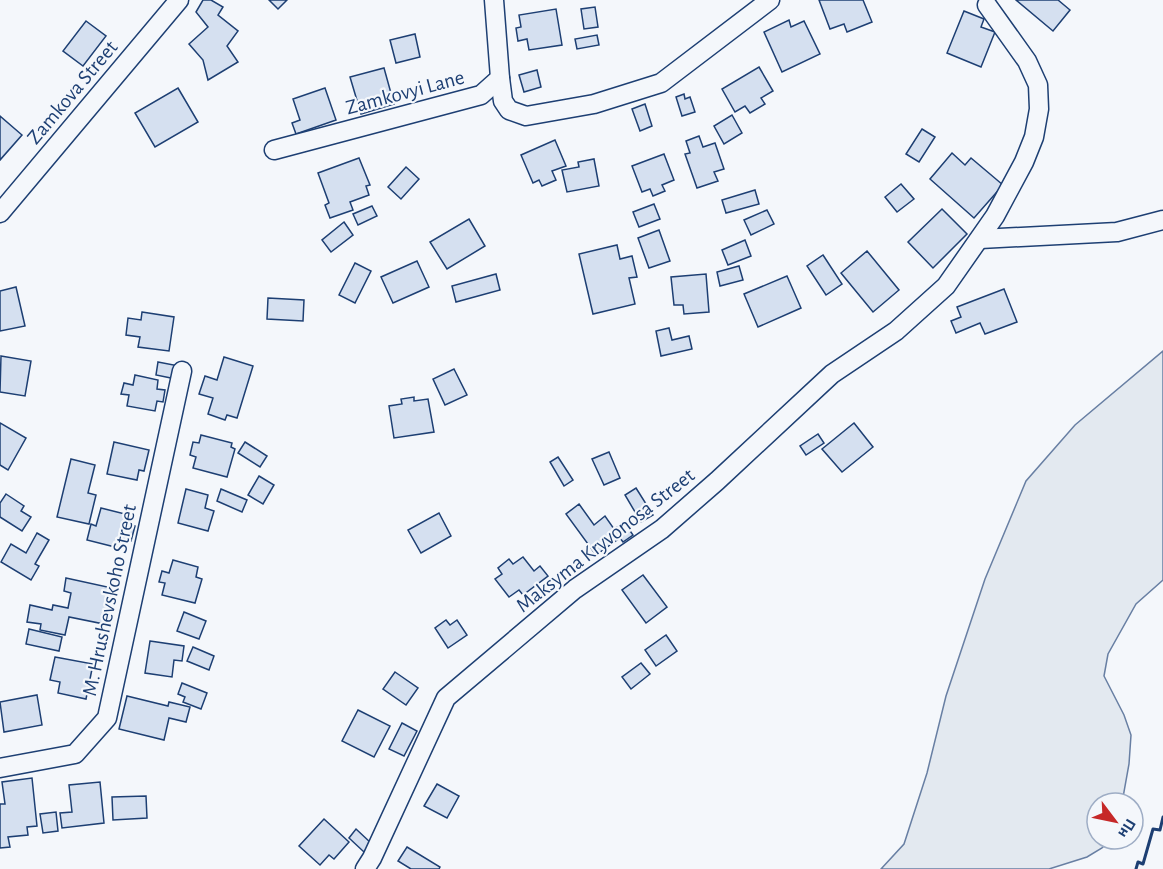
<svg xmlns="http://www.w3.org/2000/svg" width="1163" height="869" font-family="'Alegreya Sans',sans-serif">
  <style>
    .green { fill: #e3e9f0; stroke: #687fa3; stroke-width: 1.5 }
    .building { fill: #d5e0f0; stroke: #1d3f73; stroke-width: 1.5 }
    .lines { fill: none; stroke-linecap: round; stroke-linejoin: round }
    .street-casing { stroke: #1d3f73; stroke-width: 21 }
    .street { stroke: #f4f7fb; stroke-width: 18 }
    .wall { stroke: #1d3f73; stroke-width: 3 }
    .labels { text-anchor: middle; stroke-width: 4.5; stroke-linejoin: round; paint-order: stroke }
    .street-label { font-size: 21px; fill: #1d3f73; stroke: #f4f7fb }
  </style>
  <rect width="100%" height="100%" fill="#f4f7fb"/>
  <path class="green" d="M1163 351V580L1136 604 1108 654 1104 676 1124 715 1131 735 1129 764 1122 803H1097V839H1111L1102 848 1087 857 1049 869H881L904 844 927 773 946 696 985 579 1026 481 1075 425Z"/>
  <g class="building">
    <path d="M203 0H211L223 7 218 15 238 31 227 46 238 62 208 80 203 60 189 44 208 27 196 12Z"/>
    <path d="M269 0H287L278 9Z"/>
    <path d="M819 0H863L872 22 847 32 844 24 830 29Z"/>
    <path d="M1016 0H1058L1070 10 1053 31Z"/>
    <path d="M595 7 598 27 584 29 581 9Z"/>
    <path d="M556 9 562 45 529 50 527 39 518 41 516 28 521 27 519 15Z"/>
    <path d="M964 11 984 19 981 27 995 32 981 67 947 53Z"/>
    <path d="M789 20 791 27 804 21 820 54 782 72 764 32Z"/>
    <path d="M86 21 106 36 83 66 63 51Z"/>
    <path d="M415 34 420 57 396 63 390 40Z"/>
    <path d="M597 35 599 45 577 49 575 39Z"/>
    <path d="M759 67 773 91 761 98 765 104 750 113 745 106 735 112 722 89Z"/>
    <path d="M384 68 394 104 361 114 350 77Z"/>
    <path d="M537 70 541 87 524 92 519 75Z"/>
    <path d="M178 88 198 122 155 147 135 113Z"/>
    <path d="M325 88 336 120 296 134 292 123 300 120 293 99Z"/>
    <path d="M684 94 685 99 690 97 695 112 682 116 676 97Z"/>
    <path d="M645 104 652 126 640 131 632 109Z"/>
    <path d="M732 115 742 133 724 144 714 126Z"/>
    <path d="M0 116 22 135 0 160Z"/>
    <path d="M922 129 935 137 919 162 906 154Z"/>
    <path d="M699 136 703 147 715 143 724 169 714 172 718 181 697 188 685 154 690 153 686 141Z"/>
    <path d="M555 140 566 166 552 171 556 180 542 186 539 180 533 183 521 155Z"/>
    <path d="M952 153 965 165 971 158 1003 185 974 218 930 179Z"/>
    <path d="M664 154 674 180 662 185 665 191 653 196 650 189 642 192 632 166Z"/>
    <path d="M359 158 370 185 366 186 369 195 350 202 353 210 330 218 325 205 329 203 318 173Z"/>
    <path d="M594 159 599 186 567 192 562 170 579 167 578 162Z"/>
    <path d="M406 167 419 179 401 199 388 187Z"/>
    <path d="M901 184 914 199 897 212 885 197Z"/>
    <path d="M755 190 759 204 726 213 722 200Z"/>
    <path d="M654 204 660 219 639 227 633 212Z"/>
    <path d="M372 206 377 216 358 225 353 214Z"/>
    <path d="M942 209 967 234 933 268 908 242Z"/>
    <path d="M767 210 774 224 751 235 744 220Z"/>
    <path d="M469 219 485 246 447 269 430 242Z"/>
    <path d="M344 222 353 235 331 252 322 240Z"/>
    <path d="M659 230 670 261 649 268 638 238Z"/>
    <path d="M745 240 751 256 728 265 722 250Z"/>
    <path d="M617 245 620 259 632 256 637 277 629 278 635 304 593 314 579 254Z"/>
    <path d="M867 251 899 290 873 312 841 273Z"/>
    <path d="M823 255 842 284 826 295 807 266Z"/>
    <path d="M417 261 429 287 393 303 381 277Z"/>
    <path d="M355 263 371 271 355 303 339 295Z"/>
    <path d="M739 266 743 280 720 286 717 272Z"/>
    <path d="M496 274 500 290 456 302 452 286Z"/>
    <path d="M706 274 709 312 684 314 683 305H674L671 277Z"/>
    <path d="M787 276 801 308 758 327 744 294Z"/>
    <path d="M16 287 25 326 0 331V291Z"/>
    <path d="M1004 289 1017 322 985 334 980 323 956 333 951 321 961 317 957 307Z"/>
    <path d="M268 298 304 300 303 321 267 319Z"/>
    <path d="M142 312 174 317 169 351 138 347 140 337 126 335 128 318 141 320Z"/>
    <path d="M669 328 672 340 689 336 692 349 661 356 656 331Z"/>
    <path d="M1 356 31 361 25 396 0 392Z"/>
    <path d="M224 357 253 366 237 418 227 415 225 420 208 414 213 398 199 394 205 376 217 380Z"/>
    <path d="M158 362 179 366 176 379 156 375Z"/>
    <path d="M454 369 467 395 445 405 433 379Z"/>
    <path d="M135 375 158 380 157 389 165 390 163 402 157 401 155 411 127 406 129 395 121 394 124 383 133 385Z"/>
    <path d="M414 397V401L428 399 434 432 394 438 389 406 402 404 401 399Z"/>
    <path d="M0 423 26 438 8 470 0 465Z"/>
    <path d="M854 423 873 447 842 472 822 449Z"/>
    <path d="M818 434 824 443 806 455 800 446Z"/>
    <path d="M201 435 232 443 231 447 235 449 227 477 193 468 196 457 190 455 193 442 199 443Z"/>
    <path d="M114 442 149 450 144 471 139 470 137 480 107 474Z"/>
    <path d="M245 442 267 456 260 467 238 453Z"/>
    <path d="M609 452 620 478 604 485 592 459Z"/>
    <path d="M558 457 573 480 564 486 550 462Z"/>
    <path d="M71 459 95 465 88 493 96 495 89 524 57 517Z"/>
    <path d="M259 476 274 485 263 504 248 495Z"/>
    <path d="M636 488 653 515 641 522 625 495Z"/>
    <path d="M186 489 208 495 205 508 214 511 208 531 178 523Z"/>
    <path d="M221 489 247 500 242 512 217 501Z"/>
    <path d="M6 494 24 506 21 511 31 517 22 531 0 517V503Z"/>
    <path d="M579 504 594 525 605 516 614 529 624 522 633 535 623 542 620 538 596 555 566 514Z"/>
    <path d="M101 508 129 515 126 524 135 526 131 541 121 539 119 548 87 540 91 524 96 526Z"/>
    <path d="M439 513 451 536 421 553 408 530Z"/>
    <path d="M37 533 49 540 35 564 39 566 31 580 1 562 11 544 26 553Z"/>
    <path d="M523 557 534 571 540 566 548 576 523 595 519 590 509 597 495 579 502 574 498 568 509 559 513 564Z"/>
    <path d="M173 560 198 567 196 577 202 579 195 603 162 595 165 583 159 582 162 571 169 573Z"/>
    <path d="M643 575 667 607 646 623 622 590Z"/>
    <path d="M66 578 112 588 104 624 69 617 65 635 40 630 41 624 27 622 30 605 52 610 53 605 68 608 71 593 64 591Z"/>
    <path d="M184 612 206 621 199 639 177 631Z"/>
    <path d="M446 620 450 625 457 620 467 635 448 648 435 628Z"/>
    <path d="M29 629 62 637 59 651 26 644Z"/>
    <path d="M666 635 677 651 656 666 645 650Z"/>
    <path d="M150 641 184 646 182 661 174 660 172 677 145 673Z"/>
    <path d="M193 647 214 656 209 670 187 661Z"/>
    <path d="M55 657 93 664 86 699 58 693 60 682 50 680Z"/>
    <path d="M641 663 650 674 631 689 622 677Z"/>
    <path d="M395 672 418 688 406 705 383 689Z"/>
    <path d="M182 683 207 693 201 709 183 702 185 697 178 694Z"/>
    <path d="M37 695 42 725 4 732 0 702Z"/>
    <path d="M127 696 168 706 169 702 190 707 186 722 169 718 164 740 119 729Z"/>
    <path d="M358 710 390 726 374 757 342 741Z"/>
    <path d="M402 723 417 731 404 756 389 749Z"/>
    <path d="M32 778 37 826 27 827 28 835 8 837 10 847 0 848V804H5L2 782Z"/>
    <path d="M100 782 104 823 62 828 60 813 72 812 69 785Z"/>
    <path d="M437 784 459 796 447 818 424 806Z"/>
    <path d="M146 796 147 818 113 820 112 797Z"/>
    <path d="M56 812 58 831 43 833 40 814Z"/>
    <path d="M324 819 349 842 334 859 329 855 320 865 299 846Z"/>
    <path d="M356 829 371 843 364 852 349 838Z"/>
    <path d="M407 847 440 867 439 869H411L398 861Z"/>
  </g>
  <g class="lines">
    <defs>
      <g id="street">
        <path d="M500 78 503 101 509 110 526 116 594 104 661 83 770 0"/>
        <path d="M274 150 481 95 500 78 494 0"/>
        <path d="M0 213 179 0"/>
        <path d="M980 239 1117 232 1163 220"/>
        <path d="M0 768 75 754 107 718 182 371"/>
        <path d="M365 869 372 858 446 698 575 589 662 529 717 481 832 374 896 331 946 286 995 216 1024 162 1034 137 1039 109 1038 85 1027 61 987 5"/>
      </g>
    </defs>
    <use href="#street" class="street-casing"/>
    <use href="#street" class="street"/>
    <path class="wall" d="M1136 869 1138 862 1143 864 1153 829 1160 830 1163 817"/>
  </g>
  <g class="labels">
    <g class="street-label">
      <text transform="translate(72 92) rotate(-50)" y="7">Zamkova Street</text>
      <text transform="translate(405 92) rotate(-15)" y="7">Zamkovyi Lane</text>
      <text transform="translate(605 540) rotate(-38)" y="7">Maksyma Kryvonosa Street</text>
      <text transform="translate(109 600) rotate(-78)" y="7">M. Hrushevskoho Street</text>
    </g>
  </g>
  <g transform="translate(1115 821) rotate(122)"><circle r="28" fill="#f4f7fb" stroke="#9eadc5" stroke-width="1.5"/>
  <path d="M0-4.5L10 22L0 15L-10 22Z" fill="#c62828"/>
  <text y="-9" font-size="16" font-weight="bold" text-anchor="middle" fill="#1d3f73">Пн</text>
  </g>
</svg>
